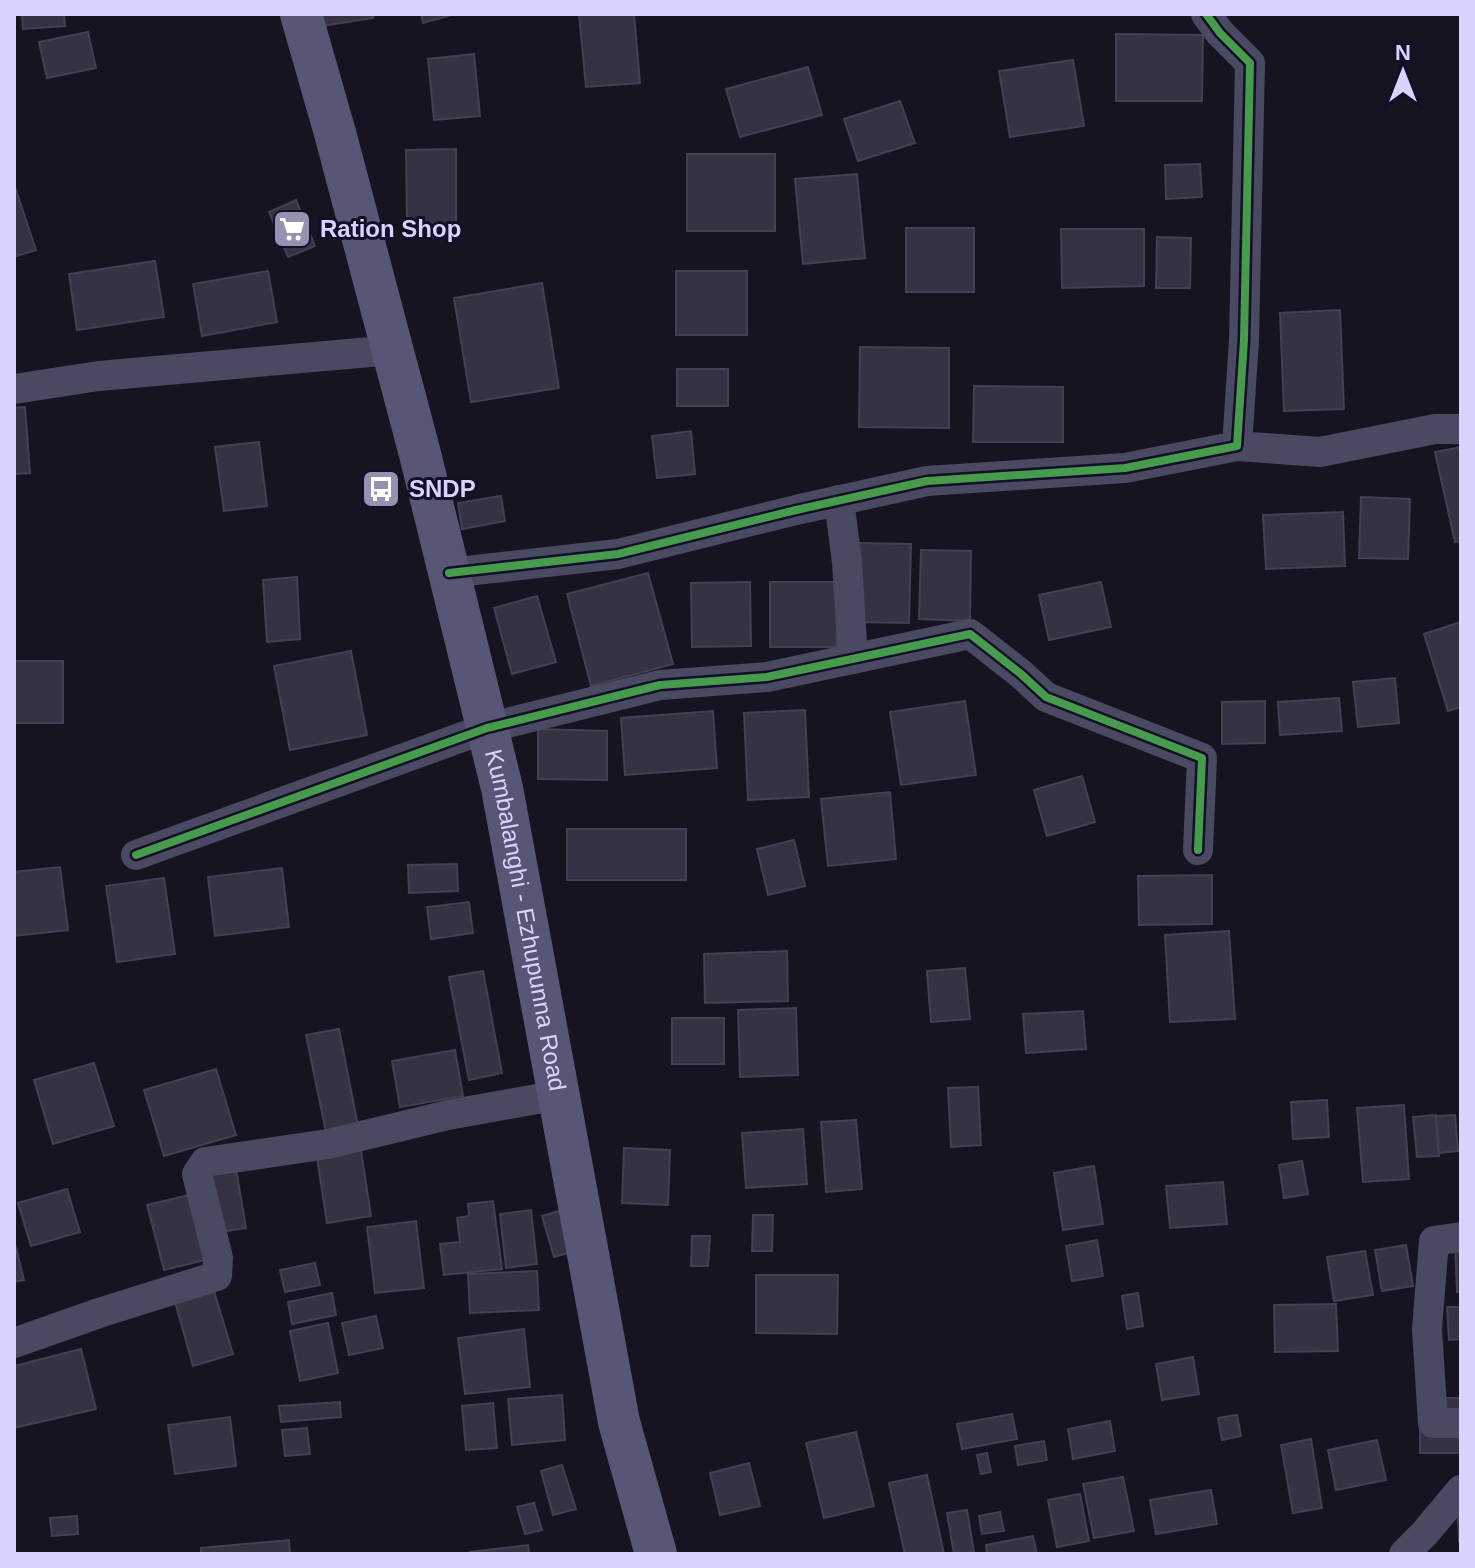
<svg xmlns="http://www.w3.org/2000/svg" width="1475" height="1568" font-family="Helvetica,sans-serif">
  <style>
    .building { fill: #343243; stroke: #433f54; stroke-width: 2 }
    .lines { fill: none; stroke-linecap: round; stroke-linejoin: round }
    .street { stroke: #4a4962; stroke-width: 30 }
    .secondary { stroke: #575674; stroke-width: 42 }
    .cycleway-casing { stroke: #130f26; stroke-width: 13 }
    .cycleway { stroke: #469c4c; stroke-width: 8 }
    .labels { text-anchor: middle; stroke-width: 6; stroke-linejoin: round; paint-order: stroke }
    .poi-label { font-size: 24px; font-weight: bold; fill: #d9d4ff; stroke: #130f26; text-anchor: start }
    .street-label { font-size: 24px; fill: #d9d4ff; stroke: #130f26 }
  </style>
  <rect width="100%" height="100%" fill="#161421"/>
  <g class="building">
    <path d="M22 14H64L65 26 23 29Z"/>
    <path d="M313 14H373V18L316 27Z"/>
    <path d="M421 14H455L423 23Z"/>
    <path d="M579 14H634L640 83 586 87Z"/>
    <path d="M88 32 96 68 47 78 39 42Z"/>
    <path d="M1116 34 1203 35 1202 101H1116Z"/>
    <path d="M474 54 480 116 434 120 428 59Z"/>
    <path d="M1073 60 1084 126 1010 137 999 71Z"/>
    <path d="M808 67 822 115 740 137 726 89Z"/>
    <path d="M900 101 915 143 858 161 844 119Z"/>
    <path d="M456 149V223H407L406 150Z"/>
    <rect x="687" y="154" width="88" height="77"/>
    <path d="M1200 164 1202 197 1166 199 1165 165Z"/>
    <path d="M857 174 865 258 803 264 795 179Z"/>
    <path d="M14 184 36 250 14 257Z"/>
    <path d="M296 200 315 246 288 257 269 212Z"/>
    <rect x="906" y="228" width="68" height="64"/>
    <path d="M1061 229H1144V286L1062 288Z"/>
    <path d="M1157 237 1191 238 1190 288H1156Z"/>
    <path d="M155 261 164 317 77 330 69 274Z"/>
    <path d="M268 271 277 322 202 336 193 284Z"/>
    <rect x="676" y="271" width="71" height="64"/>
    <path d="M542 283 559 388 471 402 454 298Z"/>
    <path d="M1340 310 1344 409 1284 411 1280 313Z"/>
    <path d="M860 347 949 348V428L859 427Z"/>
    <rect x="677" y="369" width="51" height="37"/>
    <path d="M974 386 1063 387V442H973Z"/>
    <path d="M25 407 30 473 14 474V408Z"/>
    <path d="M691 431 695 474 657 478 652 436Z"/>
    <path d="M259 442 267 506 224 511 215 447Z"/>
    <path d="M1461 447V541L1455 542 1435 452Z"/>
    <path d="M501 496 505 521 462 529 458 503Z"/>
    <path d="M1361 497 1410 499 1408 559 1359 558Z"/>
    <path d="M1343 512 1345 566 1266 569 1263 515Z"/>
    <path d="M857 543 911 544 909 623 856 622Z"/>
    <path d="M921 550 971 551 970 621 919 619Z"/>
    <path d="M648 573 673 664 591 686 567 594Z"/>
    <path d="M297 577 300 639 267 642 263 580Z"/>
    <path d="M750 582 751 646 692 647 691 583Z"/>
    <rect x="770" y="582" width="67" height="65"/>
    <path d="M1101 582 1111 627 1049 640 1039 595Z"/>
    <path d="M537 596 556 662 512 674 494 608Z"/>
    <path d="M1461 622V707L1448 711 1424 634Z"/>
    <path d="M351 651 367 735 290 750 274 666Z"/>
    <rect x="14" y="661" width="49" height="62"/>
    <path d="M1395 678 1399 723 1358 727 1353 682Z"/>
    <path d="M1339 698 1342 731 1280 735 1278 702Z"/>
    <path d="M965 701 976 775 901 785 890 712Z"/>
    <path d="M1265 701V743L1222 744V702Z"/>
    <path d="M805 710 809 797 748 800 744 713Z"/>
    <path d="M713 711 717 768 625 775 621 718Z"/>
    <path d="M538 729 607 731V780L538 779Z"/>
    <path d="M1082 776 1095 822 1047 836 1034 790Z"/>
    <path d="M890 792 896 859 828 866 821 799Z"/>
    <rect x="567" y="829" width="119" height="51"/>
    <path d="M794 840 805 886 768 895 757 849Z"/>
    <path d="M457 864 458 891 409 893 408 865Z"/>
    <path d="M60 867 68 930 14 936V872Z"/>
    <path d="M282 868 289 927 215 936 208 877Z"/>
    <path d="M1212 875V924L1139 925 1138 876Z"/>
    <path d="M164 878 175 954 117 962 106 886Z"/>
    <path d="M469 902 473 933 431 939 427 907Z"/>
    <path d="M1229 931 1235 1019 1170 1022 1165 935Z"/>
    <path d="M787 951 788 1001 705 1003 704 954Z"/>
    <path d="M965 968 970 1019 931 1022 927 971Z"/>
    <path d="M483 971 502 1073 469 1080 449 977Z"/>
    <path d="M796 1008 798 1075 740 1077 738 1010Z"/>
    <path d="M1083 1011 1086 1049 1026 1053 1023 1014Z"/>
    <rect x="672" y="1018" width="52" height="46"/>
    <path d="M339 1029 359 1131 327 1137 306 1035Z"/>
    <path d="M455 1050 463 1096 400 1107 392 1061Z"/>
    <path d="M94 1063 114 1126 53 1144 34 1080Z"/>
    <path d="M216 1069 236 1135 164 1156 144 1090Z"/>
    <path d="M978 1087 981 1145 951 1147 948 1088Z"/>
    <path d="M1327 1100 1329 1137 1293 1139 1291 1102Z"/>
    <path d="M1404 1105 1409 1179 1363 1182 1357 1108Z"/>
    <path d="M1436 1115 1439 1156 1417 1157 1413 1117Z"/>
    <path d="M1455 1115 1458 1151 1439 1153 1436 1116Z"/>
    <path d="M856 1120 862 1189 826 1192 821 1122Z"/>
    <path d="M803 1129 807 1184 746 1188 742 1133Z"/>
    <path d="M360 1144 371 1216 327 1223 316 1151Z"/>
    <path d="M624 1148 670 1150 668 1205 622 1203Z"/>
    <path d="M1302 1161 1308 1194 1284 1198 1279 1165Z"/>
    <path d="M1094 1166 1103 1224 1063 1230 1054 1173Z"/>
    <path d="M236 1169 246 1228 215 1233 206 1174Z"/>
    <path d="M1223 1182 1227 1224 1170 1228 1166 1186Z"/>
    <path d="M67 1189 80 1232 31 1246 18 1203Z"/>
    <path d="M193 1194 209 1259 164 1270 147 1205Z"/>
    <path d="M493 1201 502 1269 444 1275 440 1244 460 1242 457 1218 469 1216 468 1204Z"/>
    <path d="M531 1210 537 1264 506 1268 500 1214Z"/>
    <path d="M559 1211 571 1252 554 1257 542 1216Z"/>
    <path d="M753 1215H773L772 1251H752Z"/>
    <path d="M416 1221 424 1288 375 1293 367 1227Z"/>
    <path d="M692 1236H710L708 1266H691Z"/>
    <path d="M14 1240 24 1280 14 1282Z"/>
    <path d="M1097 1240 1103 1276 1072 1281 1066 1246Z"/>
    <path d="M1455 1244H1461V1292H1457Z"/>
    <path d="M1406 1245 1413 1286 1382 1291 1375 1250Z"/>
    <path d="M1365 1251 1373 1295 1334 1301 1327 1257Z"/>
    <path d="M315 1263 320 1285 285 1292 280 1270Z"/>
    <path d="M537 1271 539 1310 470 1313 468 1274Z"/>
    <path d="M756 1275H838L837 1334 756 1333Z"/>
    <path d="M214 1291 233 1354 193 1366 175 1302Z"/>
    <path d="M332 1293 336 1315 292 1324 288 1302Z"/>
    <path d="M1138 1293 1143 1326 1127 1329 1122 1296Z"/>
    <path d="M1336 1304 1338 1351 1275 1352 1274 1305Z"/>
    <path d="M1447 1307H1461V1339L1449 1340Z"/>
    <path d="M376 1316 383 1348 349 1355 342 1323Z"/>
    <path d="M328 1323 338 1373 300 1381 290 1331Z"/>
    <path d="M524 1329 530 1387 465 1394 458 1338Z"/>
    <path d="M81 1349 96 1409 14 1428V1366Z"/>
    <path d="M1193 1357 1199 1394 1162 1400 1156 1364Z"/>
    <path d="M562 1395 565 1440 512 1445 508 1399Z"/>
    <path d="M1439 1398H1461V1416L1439 1415Z"/>
    <path d="M340 1402 341 1417 281 1422 279 1406Z"/>
    <path d="M493 1403 497 1448 466 1450 462 1406Z"/>
    <path d="M1012 1414 1017 1439 962 1449 957 1424Z"/>
    <path d="M1237 1415 1241 1436 1222 1440 1218 1418Z"/>
    <path d="M230 1417 236 1466 175 1474 168 1425Z"/>
    <path d="M1110 1421 1115 1451 1073 1459 1068 1429Z"/>
    <path d="M307 1428 310 1454 285 1456 282 1430Z"/>
    <path d="M1420 1430 1461 1431V1453H1420Z"/>
    <path d="M856 1432 874 1506 824 1518 806 1443Z"/>
    <path d="M1311 1439 1322 1508 1293 1513 1281 1445Z"/>
    <path d="M1377 1440 1386 1480 1336 1490 1328 1450Z"/>
    <path d="M1044 1441 1047 1460 1018 1465 1015 1446Z"/>
    <path d="M987 1453 991 1472 981 1474 977 1455Z"/>
    <path d="M749 1463 760 1506 720 1515 710 1473Z"/>
    <path d="M562 1465 576 1509 553 1515 541 1471Z"/>
    <path d="M927 1475 944 1554H905L889 1483Z"/>
    <path d="M1123 1477 1134 1531 1094 1538 1083 1484Z"/>
    <path d="M1211 1490 1217 1524 1156 1534 1150 1500Z"/>
    <path d="M1080 1494 1089 1541 1057 1547 1048 1500Z"/>
    <path d="M534 1503 542 1530 525 1534 517 1507Z"/>
    <path d="M967 1510 974 1552 954 1554 947 1513Z"/>
    <path d="M1000 1512 1004 1531 982 1534 979 1516Z"/>
    <path d="M1458 1515H1461V1541H1459Z"/>
    <path d="M77 1516 78 1534 52 1536 50 1518Z"/>
    <path d="M1033 1536 1037 1554H987L986 1545Z"/>
    <path d="M289 1540 290 1554H201V1548Z"/>
    <path d="M528 1545 529 1554H470V1552Z"/>
  </g>
  <g class="lines">
    <g class="street">
      <path d="M14 389 99 376 393 350"/>
      <path d="M1237 446 1320 452 1435 429H1461"/>
      <path d="M839 500 847 562 853 659"/>
      <path d="M449 573 618 554 796 510 927 481 1125 468 1237 446 1244 340 1250 63 1220 33 1206 14"/>
      <path d="M136 855 487 728 660 685 767 677 970 634 1021 674 1046 697 1202 758 1198 850"/>
      <path d="M1461 1237 1434 1241 1427 1329 1433 1423H1461"/>
      <path d="M14 1343 99 1313 217 1276 218 1258 197 1174 205 1162 328 1144 448 1115 559 1095"/>
      <path d="M1404 1554 1424 1534 1461 1490"/>
    </g>
    <path class="secondary" id="s1" d="M301 14 335 133 420 454 502 788 619 1422 656 1554"/>
    <defs>
      <g id="cycleway">
        <path d="M449 573 618 554 796 510 927 481 1125 468 1237 446 1244 340 1250 63 1220 33 1206 14"/>
        <path d="M136 855 487 728 660 685 767 677 970 634 1021 674 1046 697 1202 758 1198 850"/>
      </g>
    </defs>
    <use href="#cycleway" class="cycleway-casing"/>
    <use href="#cycleway" class="cycleway"/>
  </g>
  <defs>
    <symbol id="supermarket-square" viewBox="-11 -11 22 22"><rect x="-9" y="-9" width="18" height="18" rx="4" fill="#9591b1" stroke="#130f26"/><path d="M-6-5.5h2.5l.6 2H6L4.5 2H-2.5L-4.4-4H-6ZM-1.5 3.2a1.3 1.3 0 1 0 .1 0ZM3 3.2a1.3 1.3 0 1 0 .1 0Z" fill="#fff"/></symbol>
    <symbol id="bus-square" viewBox="-11 -11 22 22"><rect x="-9" y="-9" width="18" height="18" rx="4" fill="#9591b1" stroke="#130f26"/><path d="M-5-6H5V4H4V6H2V4H-2V6H-4V4H-5ZM-3.5-4V0h7V-4ZM-3.5 1.2v1.5H-2V1.2ZM2 1.2v1.5H3.5V1.2Z" fill="#fff"/></symbol>
  </defs>
  <g fill-rule="evenodd">
    <use href="#supermarket-square" x="270" y="207" width="44" height="44"/>
    <use href="#bus-square" x="359" y="467" width="44" height="44"/>
  </g>
  <g class="labels">
    <g class="poi-label">
      <text x="320" y="237">Ration Shop</text>
      <text x="409" y="497">SNDP</text>
    </g>
    <g class="street-label">
      <text dy="8" stroke="none"><textPath href="#s1" startOffset="934">Kumbalanghi - Ezhupunna Road</textPath></text>
    </g>
  </g>
  <rect width="1475" height="1568" fill="none" stroke="#d9d4ff" stroke-width="32"/>
  <g transform="translate(1403 72)" stroke="#130f26" stroke-width="6" paint-order="stroke">
  <path d="M0-6L14 30L0 20L-14 30Z" fill="#d9d4ff"/>
  <text y="-12" font-size="22" font-weight="bold" text-anchor="middle" fill="#d9d4ff">N</text>
  </g>
</svg>
